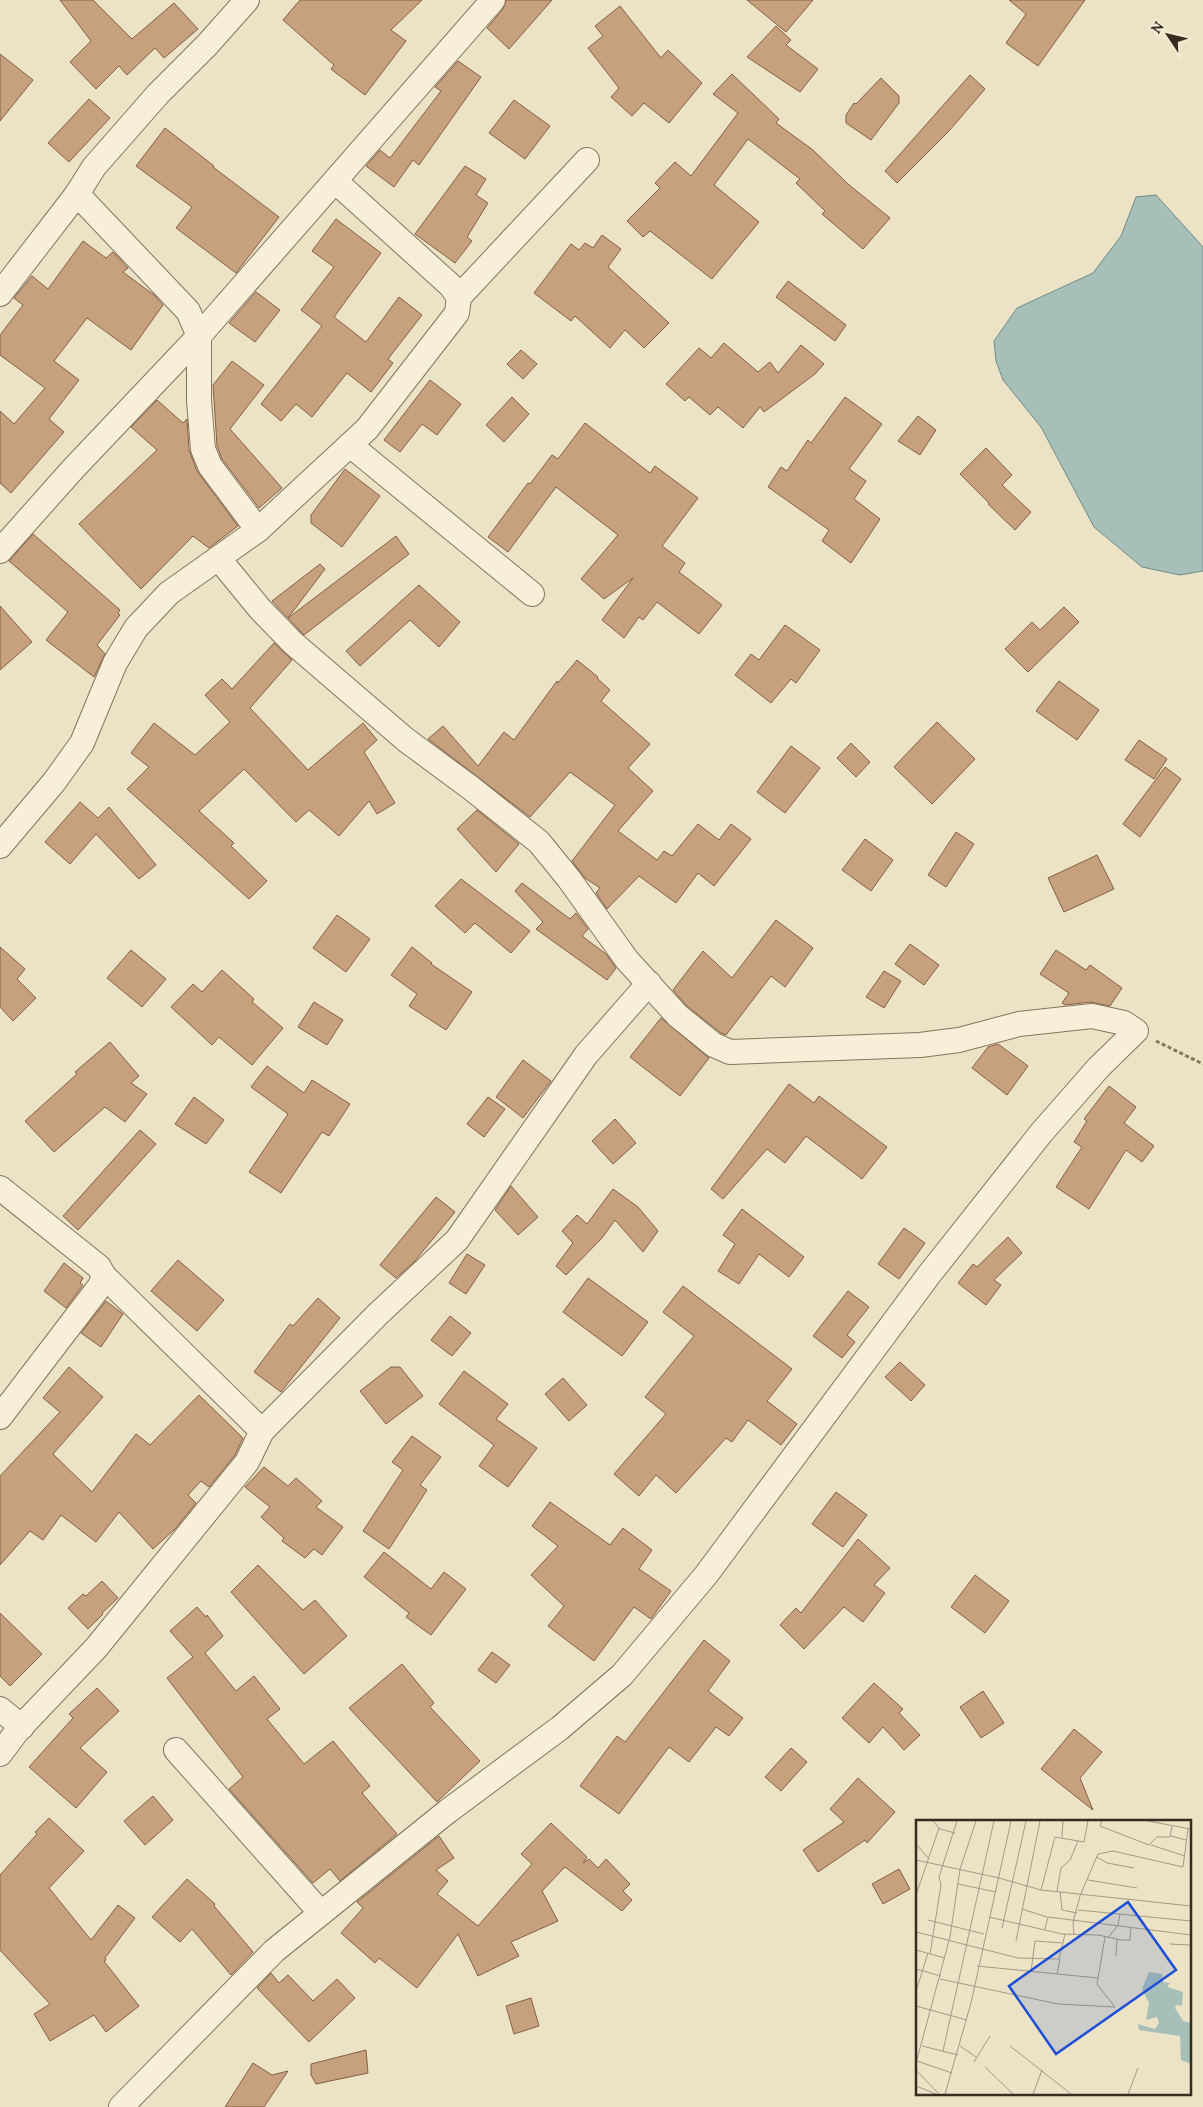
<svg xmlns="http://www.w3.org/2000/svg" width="1203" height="2107" font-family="Lora,serif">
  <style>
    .water { fill: #a7bfb9; stroke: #6e8d87 }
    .building { fill: #c7a07e; stroke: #846044 }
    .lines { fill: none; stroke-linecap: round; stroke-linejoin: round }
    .street-casing { stroke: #86745d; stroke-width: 26 }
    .path { stroke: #86745d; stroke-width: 3; stroke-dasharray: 4 2.5; stroke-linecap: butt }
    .street { stroke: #f7efd9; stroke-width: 24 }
    .inset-road { fill: none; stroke: #a49984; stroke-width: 1 }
    .view { fill: #1d4ed8; fill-opacity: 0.15; stroke: #1d4ed8; stroke-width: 2.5 }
    .inset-edge { fill: none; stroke: #372c20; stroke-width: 2.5 }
  </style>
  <rect width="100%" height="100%" fill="#ece2c6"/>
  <path class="water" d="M1156 195 1203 247V571L1180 575 1142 567 1094 527 1041 427 1003 380 996 361 994 341 1017 308 1093 273 1121 236 1136 197Z"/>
  <g class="building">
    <path d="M60 0H93L132 39 174 3 198 29 164 58 155 48 127 75 119 66 96 89 70 62 91 41Z"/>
    <path d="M300 0H422L391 30 406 41 365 95 331 69 334 65 283 20Z"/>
    <path d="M506 0H552L509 49 487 28 503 9Z"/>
    <path d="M747 0H813L786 32Z"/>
    <path d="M1009 0H1085L1038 66 1006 43 1026 14Z"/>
    <path d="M620 6 661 58 668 50 702 83 669 123 644 103 632 116 611 97 619 88 588 48 603 36 595 26Z"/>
    <path d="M776 26 791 40 786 45 818 69 800 92 747 57Z"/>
    <path d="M0 54 33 80 0 121Z"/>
    <path d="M458 61 481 77 419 165 413 160 394 187 366 166 380 150 390 158 441 91 435 87Z"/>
    <path d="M732 74 779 119 776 123 813 150 848 184 890 218 863 249 822 214 825 211 796 183 800 179 748 139 714 185 759 222 712 279 650 231 643 237 627 221 660 188 655 183 675 162 691 176 738 113 713 94Z"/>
    <path d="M970 75 985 89 949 131 897 183 885 171Z"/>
    <path d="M881 78 899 96V103L871 140 846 123V115L854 103 856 104Z"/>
    <path d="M89 99 110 118 69 162 48 143Z"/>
    <path d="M514 100 550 126 525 159 489 133Z"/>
    <path d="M165 128 214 166 213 167 279 217 236 273 176 228 192 207 136 166Z"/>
    <path d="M465 166 486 179 476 195 488 203 467 237 472 241 455 263 415 234Z"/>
    <path d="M336 219 381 253 334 317 366 342 399 297 422 315 388 359 393 363 371 392 347 373 312 417 296 404 281 421 261 404 322 326 301 310 334 267 312 251Z"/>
    <path d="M602 235 621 249 608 267 669 323 644 348 625 330 610 348 575 316 571 321 534 293 571 244 579 250 585 243 593 248Z"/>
    <path d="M83 241 106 258 113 252 128 268 123 272 154 295 163 305 131 350 87 318 54 361 79 380 49 419 64 432 11 493 0 483V411L14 424 45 388 0 355V335L23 305 14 298 32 276 48 289Z"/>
    <path d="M788 281 846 325 835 341 776 297Z"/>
    <path d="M256 292 280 310 255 342 229 323Z"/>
    <path d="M724 343 758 372 770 362 778 373 801 345 824 364 815 374 764 412 760 407 743 428 718 407 710 415 689 397 685 401 666 384 699 348 711 358Z"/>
    <path d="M521 350 537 364 523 379 507 364Z"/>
    <path d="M232 361 264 385 230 429 282 488 259 508 222 459 217 446 213 385Z"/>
    <path d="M430 380 461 404 437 435 422 424 400 452 384 440Z"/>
    <path d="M512 397 529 414 504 442 486 425Z"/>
    <path d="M845 397 882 424 849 469 866 481 854 499 880 519 851 563 822 541 829 530 768 487 781 467 787 471 808 440 811 443Z"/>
    <path d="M157 400 183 423 187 419 189 450 197 471 238 526 209 548 193 536 141 589 79 524 157 450 131 427Z"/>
    <path d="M918 416 936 430 920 455 898 441Z"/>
    <path d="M585 423 650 473 655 466 698 498 662 546 685 563 679 572 722 605 699 634 657 602 643 620 639 617 624 638 602 620 633 578 604 599 581 579 618 535 556 487 508 552 488 537 528 483 530 484 552 455 558 459Z"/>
    <path d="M986 448 1012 475 1002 485 1031 512 1015 530 988 504 989 503 960 474Z"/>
    <path d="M345 469 380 496 342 547 311 523V515Z"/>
    <path d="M33 534 120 610 118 613 120 615 97 645 105 654 94 677 46 640 68 612 9 561Z"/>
    <path d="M396 536 409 554 304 635 272 601 320 564 325 569 288 618Z"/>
    <path d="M419 585 460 622 439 647 410 620 360 666 346 651Z"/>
    <path d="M0 606 32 642 0 670Z"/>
    <path d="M1064 607 1079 622 1028 672 1005 649 1032 622 1040 630Z"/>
    <path d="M785 625 820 650 796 683 791 679 771 703 735 675 751 654 759 660Z"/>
    <path d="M274 643 292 660 250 708 308 770 363 723 377 740 364 752 395 803 377 814 369 801 339 836 309 810 296 822 244 769 199 811 234 843 231 846 267 881 249 899 127 789 149 767 131 753 154 723 195 755 230 722 205 695 222 679 232 689Z"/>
    <path d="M577 660 598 677 597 678 610 690 601 701 650 744 628 768 653 791 618 831 657 860 664 851 672 856 698 824 719 840 731 824 751 839 714 886 698 873 676 903 639 876 607 909 596 893 600 888 585 878 572 861 615 805 570 772 530 817 428 739 443 726 478 766 504 732 514 740 557 681 558 683Z"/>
    <path d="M1059 681 1099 710 1077 740 1036 711Z"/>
    <path d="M937 722 975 759 932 804 894 767Z"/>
    <path d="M1139 740 1167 759 1154 779 1125 760Z"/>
    <path d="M851 743 870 762 856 777 837 758Z"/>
    <path d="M791 746 820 768 785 813 757 792Z"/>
    <path d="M1165 767 1181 779 1140 837 1123 824Z"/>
    <path d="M80 802 98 818 109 807 156 865 139 879 96 834 70 864 45 842Z"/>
    <path d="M477 810 519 844 496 872 457 829Z"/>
    <path d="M956 832 974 844 946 887 928 875Z"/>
    <path d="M865 839 893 860 871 891 842 870Z"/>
    <path d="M1097 855 1114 889 1064 912 1048 878Z"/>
    <path d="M461 879 530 931 511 953 475 923 465 933 435 906Z"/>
    <path d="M522 883 570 919 576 913 588 929 582 936 606 954 616 968 607 980 536 929 543 922 515 891Z"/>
    <path d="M337 915 370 939 346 972 313 948Z"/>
    <path d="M776 920 813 948 785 987 771 976 726 1035 721 1033 687 1006 673 990 703 951 732 978Z"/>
    <path d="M910 944 939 965 924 985 895 964Z"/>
    <path d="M0 947 25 969 17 979 36 998 13 1021 0 1007Z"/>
    <path d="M412 947 432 963 431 964 472 992 446 1030 409 1006 417 994 391 975Z"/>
    <path d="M131 950 166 979 142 1007 107 978Z"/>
    <path d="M1056 950 1086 970 1090 965 1122 988 1110 1006 1091 1002 1065 1005 1062 1003 1069 993 1040 974Z"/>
    <path d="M222 970 254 999 252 1002 283 1028 252 1065 219 1037 212 1045 171 1007 193 984 202 992Z"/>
    <path d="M884 971 901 981 884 1008 866 997Z"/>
    <path d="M314 1002 343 1020 327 1045 298 1027Z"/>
    <path d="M661 1018 709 1058 680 1096 630 1057Z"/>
    <path d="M110 1042 139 1076 131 1083 147 1094 125 1122 105 1107 54 1152 25 1121 77 1074 75 1072Z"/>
    <path d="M998 1044 1028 1066 1007 1095 972 1068 988 1047Z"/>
    <path d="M523 1060 551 1081 523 1118 496 1097Z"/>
    <path d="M267 1066 304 1093 312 1080 350 1104 329 1136 322 1132 281 1193 249 1172 288 1114 251 1087Z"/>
    <path d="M789 1084 814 1103 819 1096 887 1147 862 1179 806 1136 785 1163 767 1149 723 1199 711 1189Z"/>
    <path d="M1109 1086 1136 1107 1124 1123 1154 1146 1142 1162 1126 1150 1089 1209 1056 1187 1082 1147 1074 1142 1087 1121 1084 1119Z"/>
    <path d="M194 1097 224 1120 206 1144 175 1124Z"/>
    <path d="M488 1097 505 1109 484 1137 467 1124Z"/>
    <path d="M615 1119 636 1143 613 1164 592 1141Z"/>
    <path d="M140 1130 156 1144 78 1230 63 1216Z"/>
    <path d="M511 1186 538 1217 518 1235 495 1210Z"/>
    <path d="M613 1189 638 1207 658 1231 643 1252 615 1220 602 1238 566 1275 556 1266 573 1243 562 1231 577 1215 587 1224Z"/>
    <path d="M436 1197 455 1212 414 1262 396 1278 380 1265Z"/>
    <path d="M742 1209 804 1257 789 1277 759 1254 739 1284 718 1271 735 1244 723 1235Z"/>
    <path d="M904 1228 925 1243 899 1279 878 1264Z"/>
    <path d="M1008 1237 1022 1253 994 1280 1001 1285 986 1305 958 1283 973 1264 977 1267Z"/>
    <path d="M467 1254 485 1265 466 1294 449 1283Z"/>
    <path d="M178 1260 224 1300 197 1331 151 1291Z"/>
    <path d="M64 1263 83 1278 80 1283 83 1285 66 1308 44 1291Z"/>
    <path d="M588 1278 648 1322 622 1356 563 1312Z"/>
    <path d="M683 1286 792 1369 767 1401 797 1424 781 1445 748 1420 732 1442 726 1438 676 1493 656 1475 639 1496 614 1474 666 1414 645 1397 694 1336 663 1312Z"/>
    <path d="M848 1291 869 1307 847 1335 855 1342 842 1358 813 1336Z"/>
    <path d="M318 1298 340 1318 281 1392 254 1372 290 1324 293 1326Z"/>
    <path d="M106 1301 123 1314 101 1347 81 1333Z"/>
    <path d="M450 1316 471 1333 452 1356 431 1340Z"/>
    <path d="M900 1362 925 1385 911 1401 885 1377Z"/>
    <path d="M69 1367 103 1397 53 1454 92 1492 136 1434 150 1445 199 1395 243 1438 235 1455 209 1487 201 1481 188 1495 196 1503 175 1529 153 1549 119 1512 96 1542 61 1515 43 1540 30 1531 0 1565V1476L60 1412 43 1398Z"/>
    <path d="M391 1367H400L423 1396 386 1424 360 1391Z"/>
    <path d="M464 1371 508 1404 496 1419 537 1448 508 1487 479 1466 494 1445 439 1404Z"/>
    <path d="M563 1378 587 1405 569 1421 545 1394Z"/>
    <path d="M412 1436 441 1457 420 1485 427 1490 389 1549 363 1531 403 1470 392 1462Z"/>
    <path d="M264 1467 288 1486 296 1478 322 1501 316 1507 343 1527 322 1555 314 1549 305 1558 282 1541 284 1538 261 1517 270 1507 245 1487Z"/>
    <path d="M836 1492 867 1515 843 1547 812 1524Z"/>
    <path d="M550 1502 610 1545 623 1528 652 1550 639 1569 671 1591 651 1619 634 1607 594 1661 548 1626 564 1606 531 1575 558 1546 532 1526Z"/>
    <path d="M858 1539 890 1568 874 1585 885 1593 863 1622 844 1607 804 1649 780 1625 796 1608 801 1613Z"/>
    <path d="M384 1552 431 1589 444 1572 466 1589 431 1635 406 1617 409 1613 364 1577Z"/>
    <path d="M258 1565 303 1610 315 1600 347 1636 304 1674 231 1592Z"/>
    <path d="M975 1575 1009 1601 985 1633 951 1607Z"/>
    <path d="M102 1581 118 1598 102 1613 103 1614 88 1629 68 1608 83 1594 86 1596Z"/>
    <path d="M197 1607 206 1617 207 1615 223 1636 205 1653 236 1691 254 1676 280 1709 267 1719 304 1764 333 1741 370 1786 362 1793 397 1834 340 1881 330 1869 313 1883 229 1789 243 1777 167 1678 193 1657 170 1631Z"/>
    <path d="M0 1613 42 1654 10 1686 0 1676Z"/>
    <path d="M704 1640 730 1661 708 1691 743 1718 729 1736 716 1727 689 1762 669 1747 619 1814 580 1786 617 1736 625 1742Z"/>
    <path d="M492 1652 510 1665 496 1683 478 1670Z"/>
    <path d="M402 1664 434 1703 430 1707 480 1761 437 1802 349 1708Z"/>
    <path d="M874 1683 903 1709 899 1713 920 1735 904 1750 883 1727 869 1743 842 1718Z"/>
    <path d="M97 1688 119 1711 80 1748 107 1772 76 1808 29 1767 73 1718 69 1714Z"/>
    <path d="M983 1691 1004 1723 981 1738 960 1707Z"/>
    <path d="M1074 1729 1102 1752 1080 1778 1093 1810 1041 1769Z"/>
    <path d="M791 1748 807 1762 781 1791 765 1777Z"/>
    <path d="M858 1778 895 1812 867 1843 865 1840 818 1872 803 1850 844 1822 830 1809Z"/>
    <path d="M153 1796 173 1820 145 1845 124 1821Z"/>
    <path d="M49 1818 84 1851 49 1888 91 1940 118 1905 135 1918 105 1958 106 1960 104 1961 139 2006 106 2032 94 2015 50 2041 34 2014 50 2004 0 1950V1875L37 1834 35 1832Z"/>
    <path d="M551 1823 587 1857 583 1863 589 1859 598 1868 606 1859 630 1884 623 1891 632 1900 622 1911 565 1867 542 1891 558 1921 511 1942 519 1956 478 1976 458 1934 417 1988 379 1958 375 1963 341 1933 363 1908 357 1902 439 1836 454 1858 436 1870 448 1881 437 1894 478 1926 532 1864 521 1854Z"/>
    <path d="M899 1869 910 1889 883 1904 872 1884Z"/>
    <path d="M187 1879 215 1904 214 1906 253 1952 231 1975 192 1929 180 1942 152 1917Z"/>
    <path d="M271 1973 279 1983 288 1975 313 2001 337 1979 355 1998 309 2042 257 1988Z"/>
    <path d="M531 1998 539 2026 514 2034 506 2006Z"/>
    <path d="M366 2050 368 2073 316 2084 311 2075V2064Z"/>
    <path d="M253 2063 272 2075 288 2071 264 2107H225Z"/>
  </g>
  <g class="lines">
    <defs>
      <g id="street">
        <path d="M77 194 188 311 199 336V401L203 449 210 466 258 530"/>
        <path d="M0 294 77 194 94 167 158 94 207 45 247 0"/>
        <path d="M459 297 587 160"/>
        <path d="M350 445 532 594"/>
        <path d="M0 551 73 469 199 336 493 0"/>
        <path d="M0 846 54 782 82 743 115 663 136 628 169 593 258 530 367 429 457 313 459 297 450 285 335 181"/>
        <path d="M0 1188 99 1267 104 1276 100 1286 0 1417"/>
        <path d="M104 1276 262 1431"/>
        <path d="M0 1709 22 1727"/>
        <path d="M176 1750 321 1913"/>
        <path d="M0 1754 18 1730 96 1648 247 1462 262 1431 378 1314 457 1240 586 1055 649 983"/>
        <path d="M121 2107 274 1951 448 1811 560 1728 622 1675 706 1575 928 1276 1042 1132 1099 1067 1136 1031 1124 1023 1092 1016 1019 1024 959 1040 920 1045 730 1052 714 1045 678 1016 627 960 569 879 539 842 471 788 406 740 293 643 260 609 219 559"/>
      </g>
    </defs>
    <use href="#street" class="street-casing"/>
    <path class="path" d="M1156 1041 1203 1064"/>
    <use href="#street" class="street"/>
  </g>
  <g transform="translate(916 1820)">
    <rect width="275" height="275" fill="#ece2c6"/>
    <path d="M233 152 246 154 247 162 254 163 251 167 267 172 266 186 260 185 259 188 267 201 275 203V244L265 240 264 216 223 210 222 204 239 209 243 203 241 197 230 200 233 183 226 169Z" fill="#a7bfb9"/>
    <path class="inset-road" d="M17 1 24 9 39 13M186 1 184 6 233 25 241 17H254L256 6M232 1 275 9M255 16 270 20M146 17 147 1M0 24 12 38M235 25 269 36M181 37 191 43 218 48M0 40 83 58 125 70 275 86M172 60 221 68M42 64 80 72M125 70 139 17 168 22 172 1M141 71 145 48 154 40 162 21M144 72 146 90 161 93M0 75 23 8M106 89 131 97M162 90 275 101M73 97 146 114 182 115 205 120H214L215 108M12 100 68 114M86 108 110 1M129 109 132 97 275 115M0 112 102 138 143 139 149 114M158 115 157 102 164 76 182 34 197 31 267 47 272 9M189 117 181 164 199 187M192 118 202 105 204 94M100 121 124 1M254 124 275 125M0 130 29 138M14 134 25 65 23 57 41 1M200 136 201 119M61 146 182 158M0 149 25 156M115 152 119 121 146 123M141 154 144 139M24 159 142 184 199 187M0 171 12 133M0 186 51 200M6 226 42 235M44 226 60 237M94 226 155 274M27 231 78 1M1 241 36 253M58 242 74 216M0 243 34 117 44 49 60 1M69 247 97 274M0 250 23 274M0 266 20 274M29 274 55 183 95 1M117 274 126 250M212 274 222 248"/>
    <path class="view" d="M212 82 260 150 140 234 93 166Z"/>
    <rect width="275" height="275" class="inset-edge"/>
  </g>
  <g transform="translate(1168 35) rotate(305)" stroke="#f3ecd5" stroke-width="4" paint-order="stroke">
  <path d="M0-4L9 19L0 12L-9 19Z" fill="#372c20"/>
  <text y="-8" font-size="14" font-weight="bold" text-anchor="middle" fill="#372c20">N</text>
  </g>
</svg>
